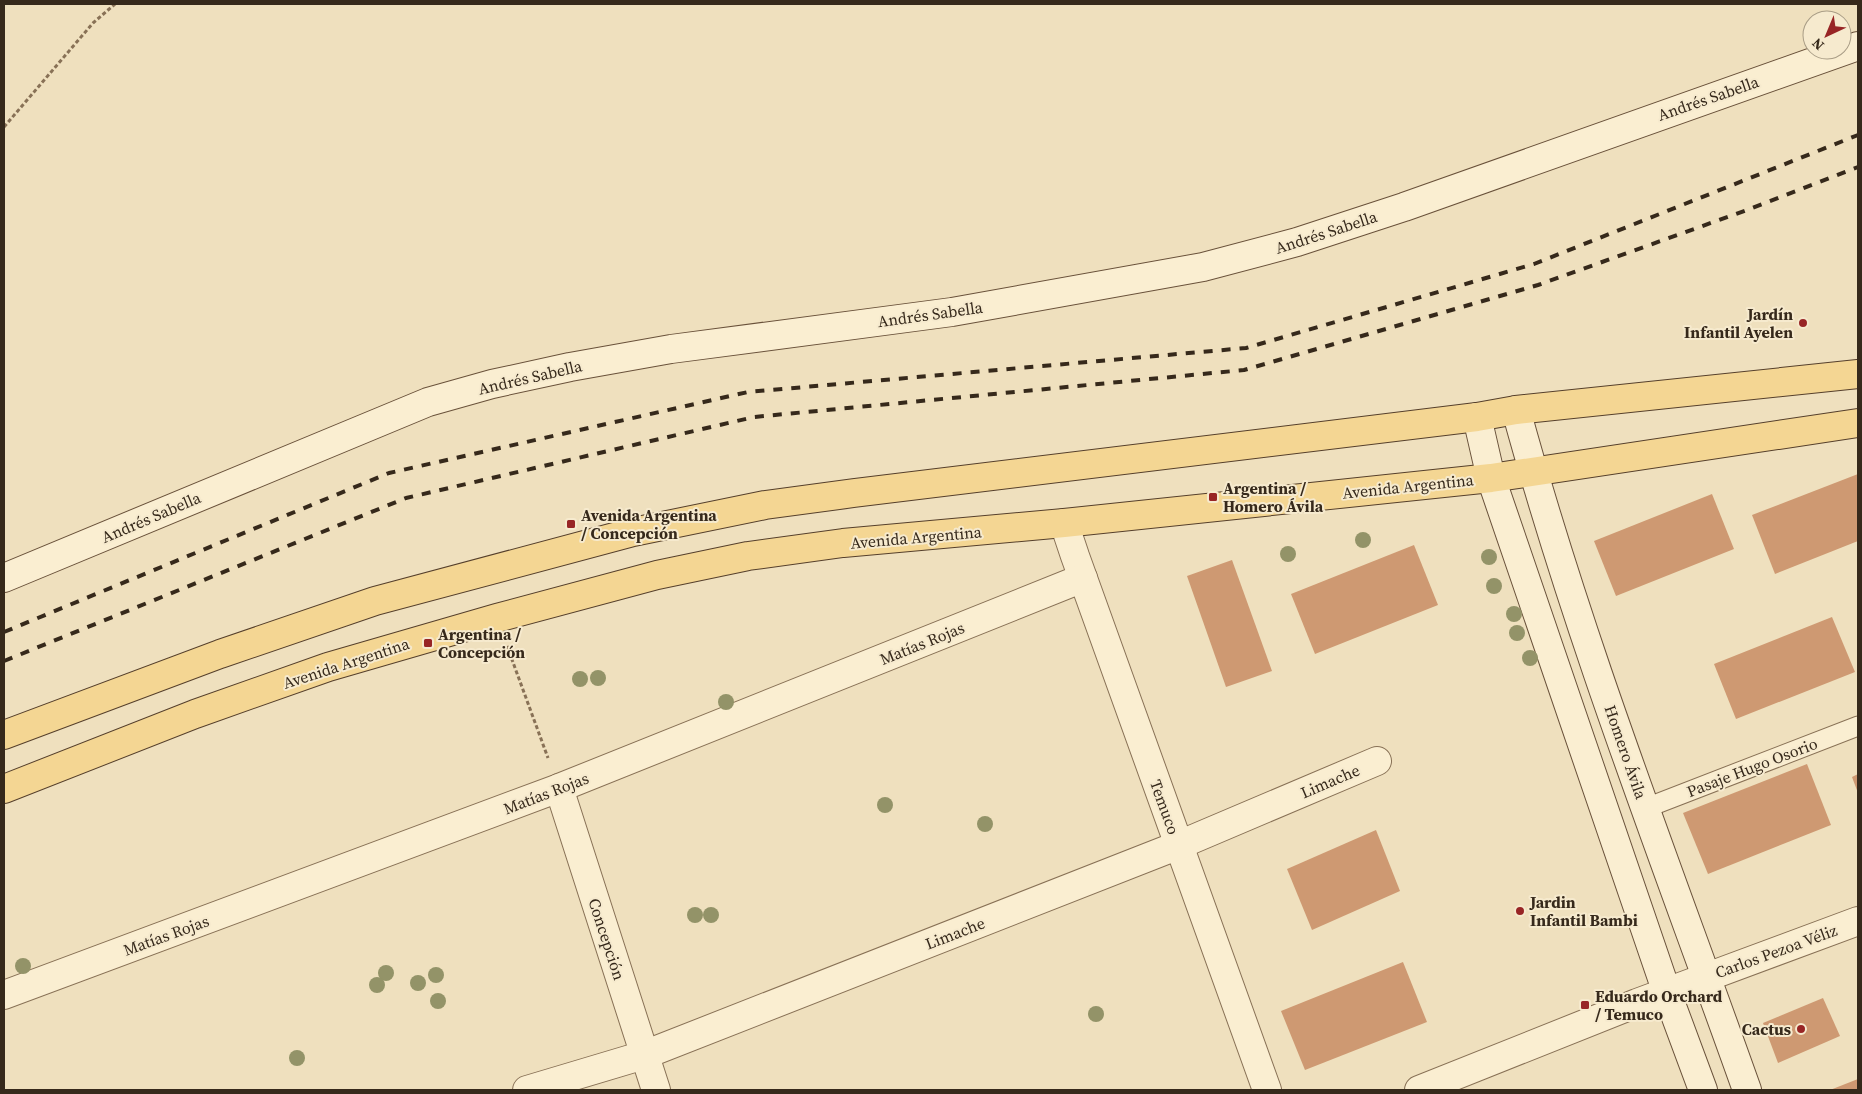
<svg xmlns="http://www.w3.org/2000/svg" width="1862" height="1094" font-family="'Source Serif 4',serif">
  <style>
    .building { fill: #ce9972 }
    .lines { fill: none; stroke-linecap: round; stroke-linejoin: round }
    .lane-casing { stroke: #887156; stroke-width: 21 }
    .street-casing { stroke: #887156; stroke-width: 30 }
    .secondary-casing { stroke: #69513a; stroke-width: 30 }
    .primary-casing { stroke: #553f2b; stroke-width: 30 }
    .path { stroke: #887156; stroke-width: 3; stroke-dasharray: 4 2.5; stroke-linecap: butt }
    .lane { stroke: #faeed1; stroke-width: 19 }
    .street { stroke: #faeed1; stroke-width: 28 }
    .secondary { stroke: #faeed1; stroke-width: 28 }
    .primary { stroke: #f4d693; stroke-width: 28 }
    .rail { stroke: #36291b; stroke-width: 4; stroke-dasharray: 9 9; stroke-linecap: butt }
    .tree { fill: #939368 }
    .poi-dot { fill: #982525; stroke: #f6eace; stroke-width: 2 }
    .labels { text-anchor: middle; stroke-width: 4; stroke-linejoin: round; paint-order: stroke }
    .street-label { font-size: 16px; fill: #36291b; stroke: #f6eace }
    .poi-label { font-size: 16px; font-weight: bold; fill: #36291b; stroke: #f6eace; text-anchor: start }
  </style>
  <rect width="100%" height="100%" fill="#efe0be"/>
  <g class="building">
    <path d="M1858 474V541L1775 574 1752 515Z"/>
    <path d="M1712 494 1734 549 1616 596 1594 541Z"/>
    <path d="M1414 545 1438 605 1315 654 1291 594Z"/>
    <path d="M1232 560 1272 671 1226 687 1187 576Z"/>
    <path d="M1832 617 1855 672 1736 719 1714 664Z"/>
    <path d="M1807 764 1831 825 1708 874 1683 813Z"/>
    <path d="M1858 774V793L1852 777Z"/>
    <path d="M1376 830 1400 891 1312 930 1287 869Z"/>
    <path d="M1403 962 1427 1022 1305 1070 1281 1011Z"/>
    <path d="M1823 998 1840 1036 1778 1063 1763 1023Z"/>
    <path d="M1858 1079V1090H1830Z"/>
  </g>
  <g class="lines">
    <defs>
      <path id="lane" d="M1646 808 1858 726"/>
      <g id="street">
        <path d="M1064 523 1075 556 1267 1090"/>
        <path d="M559 788 656 1090"/>
        <path d="M4 995 559 788 1083 578"/>
        <path d="M527 1090 644 1055 1179 845 1377 761"/>
        <path d="M1419 1090 1637 1003 1858 921"/>
      </g>
      <g id="secondary">
        <path d="M1516 410C1579 641 1667 865 1747 1090"/>
        <path d="M1477 417 1491 478 1667 993 1703 1090"/>
        <path d="M4 578 428 402 492 384 570 367 671 349 952 312 1203 267 1297 242 1404 207 1858 46"/>
      </g>
      <g id="primary">
        <path d="M4 735 220 654 375 601 633 532 765 505 854 493 1477 417 1516 410 1858 374"/>
        <path d="M4 789 195 714 328 667 497 618 657 575 748 556 843 543 1064 523 1491 478 1858 423"/>
      </g>
    </defs>
    <use href="#lane" class="lane-casing"/>
    <use href="#street" class="street-casing"/>
    <use href="#secondary" class="secondary-casing"/>
    <use href="#primary" class="primary-casing"/>
    <g class="path">
      <path d="M4 127 93 23 115 4"/>
      <path d="M507 646 548 758"/>
    </g>
    <use href="#lane" class="lane"/>
    <use href="#street" class="street"/>
    <use href="#secondary" class="secondary"/>
    <use href="#primary" class="primary"/>
    <g class="rail">
      <path d="M4 632 389 473 748 392 1246 348 1534 264 1858 135"/>
      <path d="M4 661 406 498 754 417 1244 370 1538 285 1747 210 1858 167"/>
    </g>
  </g>
  <g class="tree">
    <circle cx="1363" cy="540" r="8"/>
    <circle cx="1288" cy="554" r="8"/>
    <circle cx="1489" cy="557" r="8"/>
    <circle cx="1494" cy="586" r="8"/>
    <circle cx="1514" cy="614" r="8"/>
    <circle cx="1517" cy="633" r="8"/>
    <circle cx="1530" cy="658" r="8"/>
    <circle cx="598" cy="678" r="8"/>
    <circle cx="580" cy="679" r="8"/>
    <circle cx="726" cy="702" r="8"/>
    <circle cx="885" cy="805" r="8"/>
    <circle cx="985" cy="824" r="8"/>
    <circle cx="695" cy="915" r="8"/>
    <circle cx="711" cy="915" r="8"/>
    <circle cx="23" cy="966" r="8"/>
    <circle cx="386" cy="973" r="8"/>
    <circle cx="436" cy="975" r="8"/>
    <circle cx="418" cy="983" r="8"/>
    <circle cx="377" cy="985" r="8"/>
    <circle cx="438" cy="1001" r="8"/>
    <circle cx="1096" cy="1014" r="8"/>
    <circle cx="297" cy="1058" r="8"/>
  </g>
  <g class="poi-dot">
    <circle cx="1803" cy="323" r="5"/>
    <rect x="1208" y="492" width="10" height="10" rx="2.5"/>
    <rect x="566" y="519" width="10" height="10" rx="2.5"/>
    <rect x="423" y="638" width="10" height="10" rx="2.5"/>
    <circle cx="1520" cy="911" r="5"/>
    <rect x="1580" y="1000" width="10" height="10" rx="2.5"/>
    <circle cx="1801" cy="1029" r="5"/>
  </g>
  <g class="labels">
    <g class="street-label">
      <text transform="translate(1708 98) rotate(-19)" y="6">Andrés Sabella</text>
      <text transform="translate(1326 232) rotate(-18)" y="6">Andrés Sabella</text>
      <text transform="translate(930 314) rotate(-8)" y="6">Andrés Sabella</text>
      <text transform="translate(530 377) rotate(-13)" y="6">Andrés Sabella</text>
      <text transform="translate(1408 486) rotate(-6)" y="6">Avenida Argentina</text>
      <text transform="translate(151 517) rotate(-23)" y="6">Andrés Sabella</text>
      <text transform="translate(916 537) rotate(-5)" y="6">Avenida Argentina</text>
      <text transform="translate(922 643) rotate(-22)" y="6">Matías Rojas</text>
      <text transform="translate(346 663) rotate(-18)" y="6">Avenida Argentina</text>
      <text transform="translate(1626 752) rotate(71)" y="6">Homero Ávila</text>
      <text transform="translate(1752 767) rotate(-21)" y="6">Pasaje Hugo Osorio</text>
      <text transform="translate(1330 781) rotate(-23)" y="6">Limache</text>
      <text transform="translate(546 793) rotate(-21)" y="6">Matías Rojas</text>
      <text transform="translate(1165 807) rotate(70)" y="6">Temuco</text>
      <text transform="translate(955 933) rotate(-21)" y="6">Limache</text>
      <text transform="translate(166 935) rotate(-20)" y="6">Matías Rojas</text>
      <text transform="translate(607 939) rotate(72)" y="6">Concepción</text>
      <text transform="translate(1776 951) rotate(-20)" y="6">Carlos Pezoa Véliz</text>
    </g>
    <g class="poi-label">
      <text x="1793" y="320" text-anchor="end">Jardín<tspan x="1793" dy="18">Infantil Ayelen</tspan></text>
      <text x="1223" y="494">Argentina /<tspan x="1223" dy="18">Homero Ávila</tspan></text>
      <text x="581" y="521">Avenida Argentina<tspan x="581" dy="18">/ Concepción</tspan></text>
      <text x="438" y="640">Argentina /<tspan x="438" dy="18">Concepción</tspan></text>
      <text x="1530" y="908">Jardin<tspan x="1530" dy="18">Infantil Bambi</tspan></text>
      <text x="1595" y="1002">Eduardo Orchard<tspan x="1595" dy="18">/ Temuco</tspan></text>
      <text x="1791" y="1035" text-anchor="end">Cactus</text>
    </g>
  </g>
  <rect width="1862" height="1094" fill="none" stroke="#36291b" stroke-width="10"/>
  <g transform="translate(1827 35) rotate(224)"><circle r="24" fill="#f6eace" stroke="#a99d86"/>
  <path d="M0-4L9 19L0 12L-9 19Z" fill="#982525"/>
  <text y="-8" font-size="14" font-weight="bold" text-anchor="middle" fill="#36291b">N</text>
  </g>
</svg>
